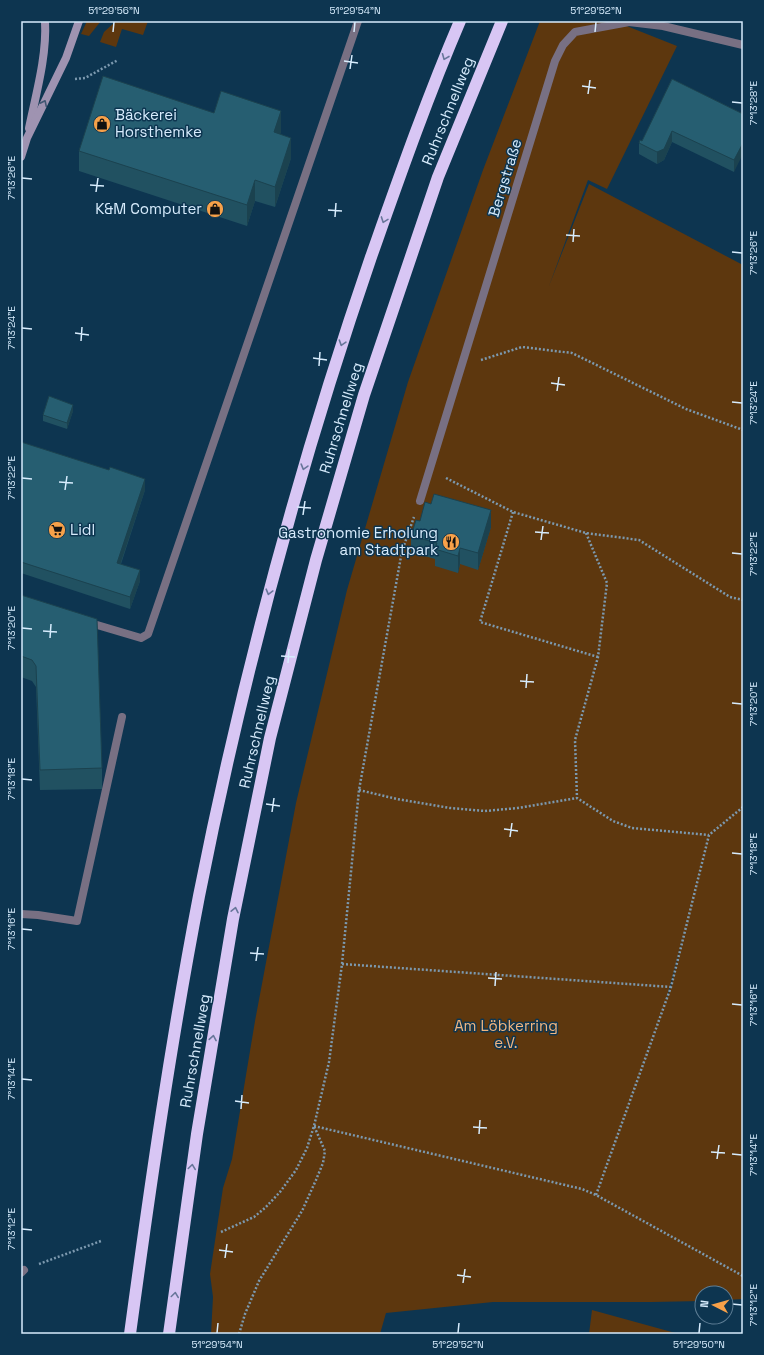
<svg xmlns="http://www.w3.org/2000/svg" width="764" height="1355" font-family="'Space Grotesk',sans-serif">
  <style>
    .green { fill: #5d370e; fill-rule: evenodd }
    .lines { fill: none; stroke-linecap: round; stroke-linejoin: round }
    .path { stroke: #7c99af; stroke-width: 2.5; stroke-dasharray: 2 2; stroke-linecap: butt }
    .lane { stroke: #787083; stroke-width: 8 }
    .street { stroke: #787083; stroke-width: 8 }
    .secondary { stroke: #9f93b1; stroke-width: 8 }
    .highway { stroke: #d8c6f4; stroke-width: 12 }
    .wall { fill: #215161 }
    .shaded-wall { fill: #1b424f }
    .building { fill: #265e71; stroke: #1b424f }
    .oneway { stroke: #68769a }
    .oneway2 { stroke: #405672 }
    .ticks { fill: none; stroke: #d7ecfd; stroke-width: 1.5 }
    .labels { text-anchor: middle; stroke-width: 3; stroke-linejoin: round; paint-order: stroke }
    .street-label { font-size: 15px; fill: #d7ecfd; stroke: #0d3550 }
    .poi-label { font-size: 15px; fill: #d7ecfd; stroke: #0d3550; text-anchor: start }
    .park-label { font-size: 15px; fill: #f2b680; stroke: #0d3550 }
    .neatline { fill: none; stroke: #d7ecfd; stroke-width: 1.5 }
    .ticks-label { font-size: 10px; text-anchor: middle; fill: #d7ecfd }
  </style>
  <rect width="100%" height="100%" fill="#0d3550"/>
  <g class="green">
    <path d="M87 21H101L89 36 81 34Z"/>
    <path d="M116 21H148L143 35 122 29 116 47 100 42 104 32Z"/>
    <path d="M540 21H614L677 46 607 189 588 180 549 286 589 184 743 265V1299L726 1300V1293H702V1301L652 1302H493L386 1313 380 1334H211L213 1297 210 1274 223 1188 232 1159 255 1021 296 803 347 590 408 382 483 170ZM685 930 671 987 667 998V997Z"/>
    <path d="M592 1310 679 1334H589Z"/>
  </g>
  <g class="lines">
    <g class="path">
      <path d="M75 79 85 78 118 60"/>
      <path d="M481 360 522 347 572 353 686 409 743 430"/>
      <path d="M446 478 513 512 586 533 639 540 730 597 743 600"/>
      <path d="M513 512 480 622 598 657"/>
      <path d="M586 533 607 583 598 657 575 740 577 798 613 821 632 828 709 835"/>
      <path d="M359 790 397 799 450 808 485 811 518 808 577 798"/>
      <path d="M342 964 671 987"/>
      <path d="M314 1126 582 1189 596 1195 743 1276"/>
      <path d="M596 1195 671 987 709 835 743 807"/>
      <path d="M221 1232 254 1217 265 1208 280 1192 296 1170 307 1148 314 1126 329 1062 342 964 359 790 402 551 414 517"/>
      <path d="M39 1264 101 1241"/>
      <path d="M239 1334 245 1314 259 1281 302 1211 316 1180 323 1163 325 1151 314 1126"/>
    </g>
    <g class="lane">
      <path d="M420 501 555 61 563 45 575 32 629 22"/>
      <path d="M87 622 141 638 148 634 358 21"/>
      <path d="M21 914 38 915 77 921 122 717"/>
    </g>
    <g class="street">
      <path d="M629 22 663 26 743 45"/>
      <path d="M21 1273 24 1270"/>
    </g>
    <g class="secondary">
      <path d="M29 128C36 94 47 56 45 21"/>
      <path d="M21 157 27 138 66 58 79 21"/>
    </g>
    <g class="highway">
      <path d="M130 1334C150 1187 171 1041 199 896 242 679 299 466 371 257 399 178 427 98 460 21"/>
      <path d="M169 1334 197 1134 233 919 270 738 316 560 364 395 438 177 502 21"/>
    </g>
  </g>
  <g class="wall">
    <path d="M672 79 743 114 734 172 672 142 664 160 657 164 639 154V143L642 141Z"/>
    <path d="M214 113 281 132 280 134 291 158 275 207 255 201 247 226 79 171V151Z"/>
    <path d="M73 411 67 429 43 421V415Z"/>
    <path d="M21 442 145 490 121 564 140 581 130 609 21 573Z"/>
    <path d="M431 504 491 527 478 570 460 564 458 573 435 566V559L411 552V536Z"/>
    <path d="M21 595 102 768V789L40 790 36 687 32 681 21 677Z"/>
  </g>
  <g class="shaded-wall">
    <path d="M281 111V132L274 153V132Z"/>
    <path d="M672 131V142L664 160 657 164V152Z"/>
    <path d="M291 138V158L275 207V187Z"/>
    <path d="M743 143V154L734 172V160Z"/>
    <path d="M255 180V201L247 226V205Z"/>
    <path d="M73 405V411L67 429V423Z"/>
    <path d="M145 479V490L117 574V563Z"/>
    <path d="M491 510V527L478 570V553Z"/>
    <path d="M460 548V564L458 573V556Z"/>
    <path d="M140 570V581L130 609V597Z"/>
  </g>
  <g class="building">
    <path d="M103 76 214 113 221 91 281 111 274 132 291 138 275 187 255 180 247 205 79 151Z"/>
    <path d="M672 79 743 114V143L734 160 672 131 664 149 657 152 639 143 640 140 642 141Z"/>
    <path d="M49 396 73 405 67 423 43 415Z"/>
    <path d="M21 442 109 470 110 467 145 479 117 563 140 570 130 597 21 562Z"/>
    <path d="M434 494 491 510 478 553 460 548 458 556 435 549 437 543 411 536 416 520 420 521 425 502 431 504Z"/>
    <path d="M21 595 97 619 102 768 40 770 36 666 32 660 21 656Z"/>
  </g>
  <defs><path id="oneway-chevron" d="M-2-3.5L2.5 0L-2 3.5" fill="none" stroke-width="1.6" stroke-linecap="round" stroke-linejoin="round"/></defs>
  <g class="oneway">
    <use href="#oneway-chevron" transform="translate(445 57) rotate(112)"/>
    <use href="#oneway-chevron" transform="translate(384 220) rotate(110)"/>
    <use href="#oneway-chevron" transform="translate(342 343) rotate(108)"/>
    <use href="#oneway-chevron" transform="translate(304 467) rotate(106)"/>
    <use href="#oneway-chevron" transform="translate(269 592) rotate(105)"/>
    <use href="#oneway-chevron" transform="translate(235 910) rotate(-78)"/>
    <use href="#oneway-chevron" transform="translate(213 1038) rotate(-80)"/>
    <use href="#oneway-chevron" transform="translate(192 1167) rotate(-82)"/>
    <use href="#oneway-chevron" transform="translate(175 1295) rotate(-82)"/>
  </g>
  <use class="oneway2" href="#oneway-chevron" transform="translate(44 103) rotate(-64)"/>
  <path class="ticks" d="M113 32 114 22M354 32 355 22M595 32 596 22M344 61 358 63M350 69 352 55M582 86 596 88M588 94 590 80M732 102 742 103M22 178 32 179M90 185 104 186M96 192 98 178M328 210 342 211M335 217 336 203M566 235 580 236M573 242 574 229M732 252 742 253M22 328 32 329M75 333 89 335M81 341 82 327M313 358 327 360M319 366 320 352M551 383 565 385M557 391 559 377M732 402 742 403M22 478 32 479M59 482 73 483M65 490 67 476M297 507 311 508M303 515 305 501M535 532 549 533M541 540 543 526M732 553 742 554M22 628 32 629M43 631 57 632M50 638 51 624M281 656 295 657M288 663 289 649M520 681 534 682M526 688 527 674M732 703 742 704M22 779 32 780M266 804 280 806M272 812 274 798M504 829 518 831M510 837 512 823M732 853 742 854M22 929 32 930M250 953 264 954M256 961 258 947M488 978 502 979M495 986 496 972M732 1004 742 1005M22 1079 32 1080M235 1101 249 1103M241 1109 242 1095M473 1127 487 1128M479 1134 480 1120M711 1152 725 1153M732 1154 742 1155M717 1159 719 1145M22 1229 32 1230M219 1250 233 1252M225 1258 227 1244M457 1275 471 1277M463 1283 465 1269M732 1304 742 1305M217 1333 218 1323M458 1333 459 1323M699 1333 700 1323"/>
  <defs>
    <symbol id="shop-disc" viewBox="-11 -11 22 22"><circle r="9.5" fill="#f7a149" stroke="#0d3550"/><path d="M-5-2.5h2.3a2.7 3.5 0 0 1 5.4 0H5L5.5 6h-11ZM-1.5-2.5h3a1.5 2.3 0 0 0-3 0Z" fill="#111"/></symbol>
    <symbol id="supermarket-disc" viewBox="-11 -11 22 22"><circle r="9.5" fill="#f7a149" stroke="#0d3550"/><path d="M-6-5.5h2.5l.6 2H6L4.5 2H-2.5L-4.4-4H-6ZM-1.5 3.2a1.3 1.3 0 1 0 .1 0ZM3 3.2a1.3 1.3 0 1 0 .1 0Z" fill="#111"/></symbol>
    <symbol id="restaurant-disc" viewBox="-11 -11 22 22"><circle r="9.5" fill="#f7a149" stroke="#0d3550"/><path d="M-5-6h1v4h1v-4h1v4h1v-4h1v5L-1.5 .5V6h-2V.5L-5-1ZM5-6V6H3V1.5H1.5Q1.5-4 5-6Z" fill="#111"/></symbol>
  </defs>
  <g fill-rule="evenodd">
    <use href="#shop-disc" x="92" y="114" width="20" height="20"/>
    <use href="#shop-disc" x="205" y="199" width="20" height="20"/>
    <use href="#supermarket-disc" x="47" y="520" width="20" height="20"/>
    <use href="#restaurant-disc" x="441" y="532" width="20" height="20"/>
  </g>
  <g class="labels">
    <g class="street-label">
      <text transform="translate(448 111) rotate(-68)" y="5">Ruhrschnellweg</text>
      <text transform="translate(505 178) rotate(-73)" y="5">Bergstraße</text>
      <text transform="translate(341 418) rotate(-73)" y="5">Ruhrschnellweg</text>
      <text transform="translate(257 732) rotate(-77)" y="5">Ruhrschnellweg</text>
      <text transform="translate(195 1051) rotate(-80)" y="5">Ruhrschnellweg</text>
    </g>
    <g class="poi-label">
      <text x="115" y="120">Bäckerei<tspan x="115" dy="17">Horsthemke</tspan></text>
      <text x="202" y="214" text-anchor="end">K&amp;M Computer</text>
      <text x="70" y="535">Lidl</text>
      <text x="438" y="538" text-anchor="end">Gastronomie Erholung<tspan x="438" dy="17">am Stadtpark</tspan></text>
    </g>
    <g class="park-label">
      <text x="506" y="1031">Am Löbkerring<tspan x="506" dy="17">e.V.</tspan></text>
    </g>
  </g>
  <rect width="764" height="1355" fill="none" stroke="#0d3550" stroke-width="44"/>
  <g transform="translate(714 1305) rotate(276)"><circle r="19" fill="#0d3550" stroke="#5e7e95"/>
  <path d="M0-3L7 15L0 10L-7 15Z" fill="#f7a149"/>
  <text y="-6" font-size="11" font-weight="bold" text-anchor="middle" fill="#d7ecfd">N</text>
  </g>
  <rect x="22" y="22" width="720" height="1311" class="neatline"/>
  <g class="ticks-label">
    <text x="114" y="14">51°29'56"N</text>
    <text x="355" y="14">51°29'54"N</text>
    <text x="596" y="14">51°29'52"N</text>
    <text transform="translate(753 103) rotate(-90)" y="4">7°13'28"E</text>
    <text transform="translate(11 178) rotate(-90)" y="4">7°13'26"E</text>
    <text transform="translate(753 253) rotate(-90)" y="4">7°13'26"E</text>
    <text transform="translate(11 328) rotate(-90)" y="4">7°13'24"E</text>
    <text transform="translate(753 403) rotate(-90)" y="4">7°13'24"E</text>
    <text transform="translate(11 478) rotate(-90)" y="4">7°13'22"E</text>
    <text transform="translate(753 554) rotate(-90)" y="4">7°13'22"E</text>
    <text transform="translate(11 628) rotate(-90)" y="4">7°13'20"E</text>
    <text transform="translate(753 704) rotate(-90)" y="4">7°13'20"E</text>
    <text transform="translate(11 779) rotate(-90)" y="4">7°13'18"E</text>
    <text transform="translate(753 854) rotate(-90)" y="4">7°13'18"E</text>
    <text transform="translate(11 929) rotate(-90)" y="4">7°13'16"E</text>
    <text transform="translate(753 1005) rotate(-90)" y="4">7°13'16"E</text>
    <text transform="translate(11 1079) rotate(-90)" y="4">7°13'14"E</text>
    <text transform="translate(753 1155) rotate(-90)" y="4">7°13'14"E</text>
    <text transform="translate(11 1229) rotate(-90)" y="4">7°13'12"E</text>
    <text transform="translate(753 1305) rotate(-90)" y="4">7°13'12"E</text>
    <text x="217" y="1348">51°29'54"N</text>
    <text x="458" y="1348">51°29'52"N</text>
    <text x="699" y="1348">51°29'50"N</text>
  </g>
</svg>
